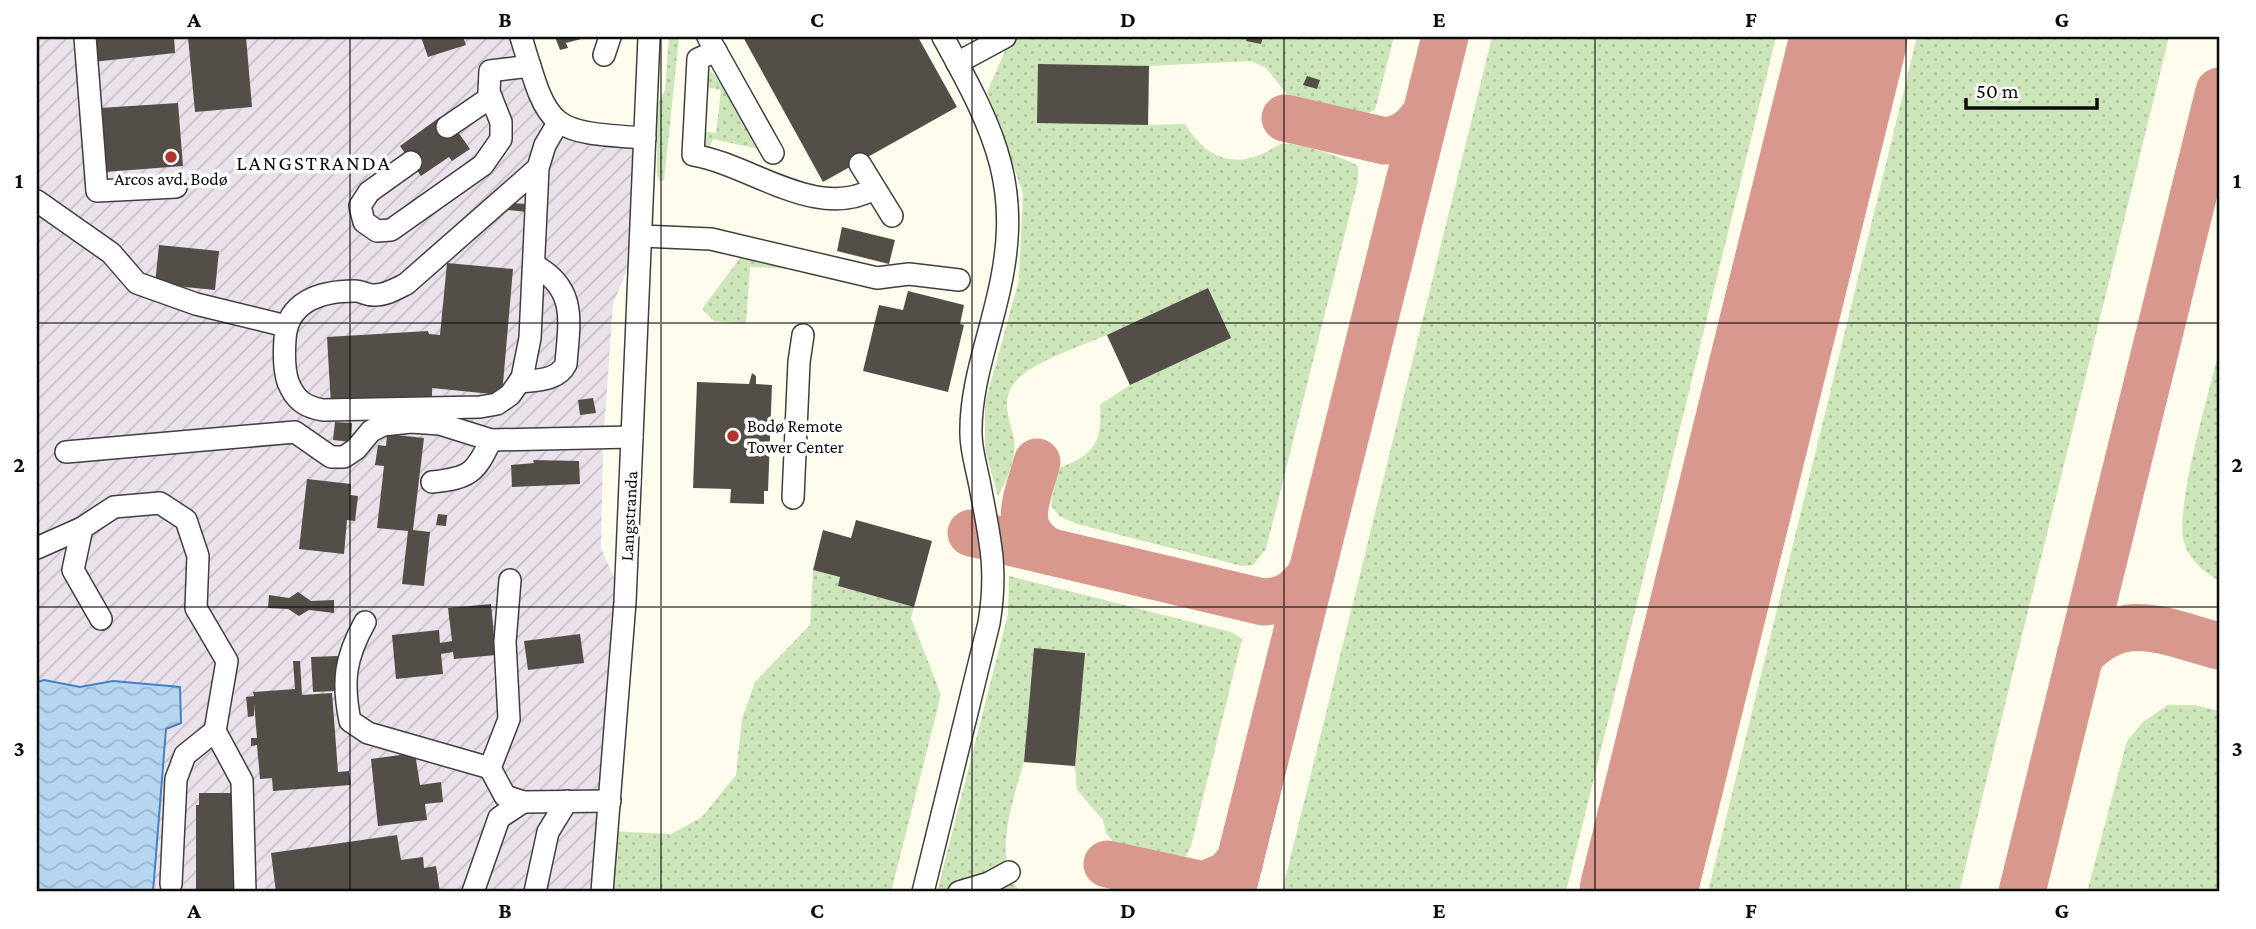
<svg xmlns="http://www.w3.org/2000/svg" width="2256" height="929" font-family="'Crimson Pro',serif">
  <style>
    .industrial { fill: url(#industrial-furrows) }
    .grass { fill: url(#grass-dots) }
    .water { fill: url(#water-waves); stroke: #4183c3; stroke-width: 2 }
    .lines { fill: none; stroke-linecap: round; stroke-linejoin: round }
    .taxiway { stroke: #d8988e; stroke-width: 47 }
    .runway { stroke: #d8988e; stroke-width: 117 }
    .building { fill: #544e49 }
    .minor-casing { stroke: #3f3f3f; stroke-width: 24 }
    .minor { stroke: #fff; stroke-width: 21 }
    .grid { fill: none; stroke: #0c0c0c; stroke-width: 2; stroke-opacity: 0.55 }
    .poi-dot { fill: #b1352f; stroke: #fff; stroke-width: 2.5 }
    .labels { text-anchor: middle; stroke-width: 7; stroke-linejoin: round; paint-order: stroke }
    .poi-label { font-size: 18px; fill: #0c0c0c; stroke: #fff }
    .street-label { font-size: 18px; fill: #0c0c0c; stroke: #fff }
    .quarter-label { font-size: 21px; letter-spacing: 2px; fill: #0c0c0c; stroke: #fff }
    .neatline { fill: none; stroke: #0c0c0c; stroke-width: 2.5 }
    .grid-label { font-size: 23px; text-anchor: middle; font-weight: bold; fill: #0c0c0c }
  </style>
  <defs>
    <pattern id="industrial-furrows" width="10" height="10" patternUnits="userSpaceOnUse" patternTransform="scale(1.75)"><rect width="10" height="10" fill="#eae1ea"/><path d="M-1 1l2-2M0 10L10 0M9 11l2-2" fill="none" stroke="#c8c0c8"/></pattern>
    <pattern id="grass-dots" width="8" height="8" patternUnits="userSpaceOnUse" patternTransform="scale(1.75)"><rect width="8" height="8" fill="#cce5b9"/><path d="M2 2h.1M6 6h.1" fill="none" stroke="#aec39e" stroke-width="1.8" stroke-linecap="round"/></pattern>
    <pattern id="water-waves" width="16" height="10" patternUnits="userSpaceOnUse" patternTransform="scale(1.75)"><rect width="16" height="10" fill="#b5d5f1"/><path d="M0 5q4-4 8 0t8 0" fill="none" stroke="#9ab6cd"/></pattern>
  </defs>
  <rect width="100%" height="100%" fill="#fefcec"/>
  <path class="industrial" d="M37 37H521L549 114 645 138 641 236 613 304 603 445 601 548 625 602 590 892H153L166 729 181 723 180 687 113 681 80 687 44 680 37 682Z"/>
  <g class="grass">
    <path d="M669 37 679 38 664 180 660 182 657 175V105L665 90Z"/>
    <path d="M1020 37H1394L1375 110 1363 115 1290 98 1266 68 1251 61 1149 66 1148 125 1185 124C1203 153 1228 169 1262 154 1268 152 1274 146 1281 144 1294 141 1348 158 1358 166V181L1266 549 1253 565 1242 566 1077 524 1059 516 1051 505 1058 468C1093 456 1103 442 1100 405L1130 385 1107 335C1082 346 1031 362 1015 382 1000 400 1010 420 1014 439 1017 457 1007 481 998 496L985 450V403L1019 280 1023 193 987 92 1009 42Z"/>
    <path d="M1492 37H1776L1566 892H1282Z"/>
    <path d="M1917 37H2169L1959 892H1708Z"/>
    <path d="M711 71 720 81 758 149 713 139 708 152 697 148 702 131 716 133 721 90 706 87Z"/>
    <path d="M743 254 793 269 750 267 746 324 714 321 702 309Z"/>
    <path d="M2219 351V581C2203 571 2190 561 2184 542 2174 511 2210 389 2219 351Z"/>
    <path d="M813 570 840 577 838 586 914 607 911 618 941 695 891 892H602L608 831 671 834 702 817 736 775 742 719 755 682 810 625Z"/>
    <path d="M1009 576 1231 632 1242 639 1191 846 1186 856 1179 858 1114 843 1106 833 1103 820 1077 790 1075 766 1024 762C1014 795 990 866 1021 892H937L1008 614Z"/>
    <path d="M2168 705H2195L2219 711V892H2087L2127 741 2143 722Z"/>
  </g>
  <path class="water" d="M44 680 80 687 113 681 180 687 181 723 166 729 153 892H37V682Z"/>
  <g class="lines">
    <g class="taxiway">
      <path d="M1285 118 1385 141C1406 138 1414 130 1426 113"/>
      <path d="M1037 462C1028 497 1009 529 1048 551"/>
      <path d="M971 533 1263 602C1287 601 1297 593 1311 574"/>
      <path d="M2080 656C2123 608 2165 632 2219 646"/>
      <path d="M1107 864 1204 885 1227 875 1240 861"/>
      <path d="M1232 892 1445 37"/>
      <path d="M2022 892 2219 91"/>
    </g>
    <path class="runway" d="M1638 892 1849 37"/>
  </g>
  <g class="building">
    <path d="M92 37H174L175 53 93 62Z"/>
    <path d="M188 37H246L252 107 195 112Z"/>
    <path d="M421 37H463L466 45 428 57Z"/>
    <path d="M555 37H585V38L566 43 568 48 560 50Z"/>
    <path d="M743 37H918L957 107 823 182Z"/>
    <path d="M1247 37H1263L1261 44 1246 41Z"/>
    <path d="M1038 64 1149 66 1148 125 1037 123Z"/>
    <path d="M1307 76 1320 80 1317 89 1303 85Z"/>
    <path d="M178 103 183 166 105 172 100 108Z"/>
    <path d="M440 117 453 135 458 132 470 149 452 161 449 157 421 176 400 146Z"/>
    <path d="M509 203 528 204 527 212 508 210Z"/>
    <path d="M842 227 895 240 889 264 837 251Z"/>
    <path d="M159 245 219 251 215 290 155 284Z"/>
    <path d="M447 263 513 269 502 395 432 388V399L331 405 327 337 428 331 429 334 440 335Z"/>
    <path d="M1208 288 1231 338 1130 385 1107 335Z"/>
    <path d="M908 291 964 305 960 324 964 325 948 392 863 371 879 305 903 310Z"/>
    <path d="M752 373 756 376V384L772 385 768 491H764V504L730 503 731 489 693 488 697 382 749 384Z"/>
    <path d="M593 398 596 413 580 415 578 400Z"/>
    <path d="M335 422 352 423 351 442 333 440Z"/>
    <path d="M387 434 424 438 413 530 430 532 424 586 402 584 408 531 377 528 384 466 375 465 378 445 386 446Z"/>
    <path d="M533 460 579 461 580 484 512 487 511 465 534 463Z"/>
    <path d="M307 479 351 484 350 495 358 496 355 521 347 520 344 554 299 549Z"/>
    <path d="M438 514 447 515 446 526 436 525Z"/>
    <path d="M856 520 932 541 914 607 838 586 840 577 813 570 823 530 851 538Z"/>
    <path d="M298 592 311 601 334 600V613L309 610 299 616 288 609 268 608 269 595 289 598Z"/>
    <path d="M491 604 496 655 454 659 453 652 441 654 443 674 396 679 392 635 439 630 440 643 452 641 448 608Z"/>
    <path d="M580 634 584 663 528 670 524 641Z"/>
    <path d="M1034 648 1085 653 1075 766 1024 762Z"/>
    <path d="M338 656 336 691 313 692 311 657Z"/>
    <path d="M293 661H300L302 695 332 693 338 772 349 771 351 785 273 791 272 778 260 779 257 745 251 746V738H257L254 703V716L248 717 246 697 254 696 253 692 295 689Z"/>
    <path d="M415 753 420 785 441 782 443 802 425 804 427 820 378 826 371 759Z"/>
    <path d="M199 793H235L236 892H196V805H199Z"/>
    <path d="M397 835 401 860 423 857 424 868 436 866 440 892H276L271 853Z"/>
  </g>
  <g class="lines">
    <defs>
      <g id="minor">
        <path d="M85 37 97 191 176 187"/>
        <path d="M521 37C549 130 547 132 645 138"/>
        <path d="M708 37 773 153"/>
        <path d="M716 51 698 59 693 155C752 165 816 221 874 189"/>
        <path d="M604 55 610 37"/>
        <path d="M957 63 1005 37"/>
        <path d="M447 127 491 97"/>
        <path d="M411 162 369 192 360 206 364 222 377 231 391 230 483 165 501 139V122L489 92 490 71 530 66"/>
        <path d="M860 164 892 216"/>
        <path d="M538 168 530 338 522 378 510 395 497 404 480 407 323 410C305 407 295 400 288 382 284 370 284 353 285 339 287 302 319 291 355 291 362 291 368 296 375 295 386 295 396 289 406 284L538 168 545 145 558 123"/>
        <path d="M37 201 111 253 137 283 196 304 286 326"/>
        <path d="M641 236 711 239 877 278 909 274 959 280"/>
        <path d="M519 382C536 380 558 381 566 364 569 322 578 289 534 265"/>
        <path d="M66 452 295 432 331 457H344L356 449 371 431 383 425 411 422 440 424 491 440 632 437"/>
        <path d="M432 482C469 478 475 474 491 440"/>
        <path d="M793 498 799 362 803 335"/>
        <path d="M37 548 82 528"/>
        <path d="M510 580 505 642 509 719 490 768 505 796 523 802 610 801"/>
        <path d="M101 619 73 570 82 528 114 507 160 503 186 520 198 556 196 608 227 661 215 731 185 755 176 779 171 884"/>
        <path d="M365 622C345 658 342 681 350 721L368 733 490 768"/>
        <path d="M215 731 242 781 245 892"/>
        <path d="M473 892 499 818 523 802"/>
        <path d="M535 892 548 832 567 801"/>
        <path d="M602 892 625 602 649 37"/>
        <path d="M923 892 989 623C998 569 990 539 980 486 977 469 971 451 971 434 970 390 986 346 996 304 1025 190 997 135 943 37"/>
        <path d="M959 892 989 883 1009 872"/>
      </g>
    </defs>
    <use href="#minor" class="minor-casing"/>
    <use href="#minor" class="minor"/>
  </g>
  <path class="grid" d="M350 37V892M661 37V892M972 37V892M1284 37V892M1595 37V892M1906 37V892M37 323H2219M37 607H2219"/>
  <g class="poi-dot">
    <circle cx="171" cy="157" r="7"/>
    <circle cx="733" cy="436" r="7"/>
  </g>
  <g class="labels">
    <g class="poi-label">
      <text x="171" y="185">Arcos avd. Bodø</text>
      <text x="747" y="432" text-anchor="start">Bodø Remote<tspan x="747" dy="21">Tower Center</tspan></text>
    </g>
    <g class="street-label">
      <text transform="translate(629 516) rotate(-87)" y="6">Langstranda</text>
    </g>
    <g class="quarter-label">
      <text x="314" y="170">LANGSTRANDA</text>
    </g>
  </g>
  <rect width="2256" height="929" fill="none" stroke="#ffffff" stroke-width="77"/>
  <path d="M1966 98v10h131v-10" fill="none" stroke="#0c0c0c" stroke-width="3.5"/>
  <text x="1976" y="98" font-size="21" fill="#0c0c0c" stroke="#ffffff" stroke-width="5" paint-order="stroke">50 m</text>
  <rect x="38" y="38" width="2180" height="852" class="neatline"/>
  <g class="grid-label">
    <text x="194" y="27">A</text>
    <text x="505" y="27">B</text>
    <text x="817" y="27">C</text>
    <text x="1128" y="27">D</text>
    <text x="1439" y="27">E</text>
    <text x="1751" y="27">F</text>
    <text x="2062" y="27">G</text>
    <text x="19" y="188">1</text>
    <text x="2237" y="188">1</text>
    <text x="19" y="472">2</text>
    <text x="2237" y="472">2</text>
    <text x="19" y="756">3</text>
    <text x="2237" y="756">3</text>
    <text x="194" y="918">A</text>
    <text x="505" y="918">B</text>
    <text x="817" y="918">C</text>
    <text x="1128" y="918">D</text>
    <text x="1439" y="918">E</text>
    <text x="1751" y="918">F</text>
    <text x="2062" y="918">G</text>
  </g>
</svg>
